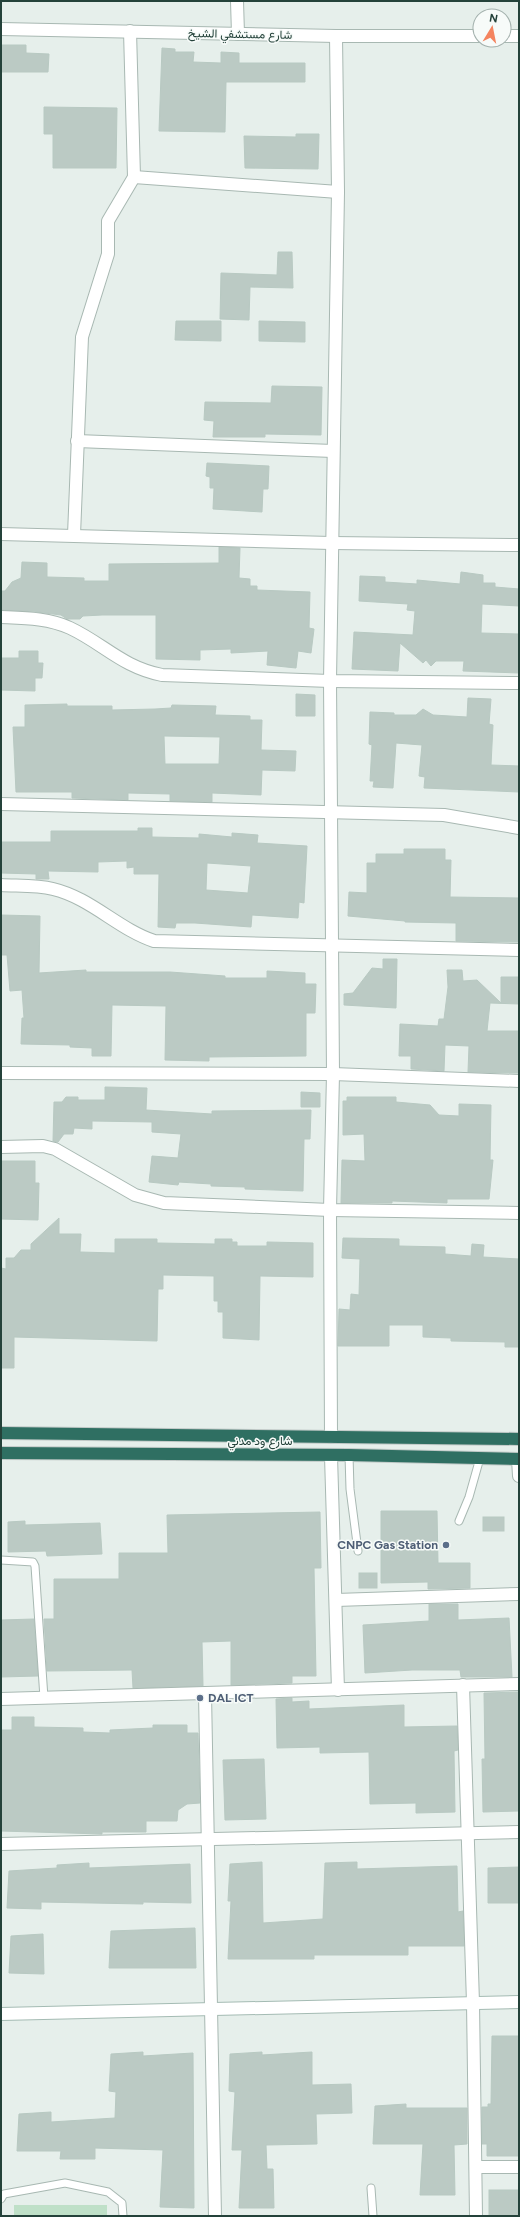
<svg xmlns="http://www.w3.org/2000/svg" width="520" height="2217" font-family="Figtree,Vazirmatn,sans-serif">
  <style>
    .green { fill: #bfe0c8 }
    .building { fill: #bbcac4; stroke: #b8c9c2; fill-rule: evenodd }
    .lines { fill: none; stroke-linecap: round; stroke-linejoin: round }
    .lane-casing { stroke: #a8b8b2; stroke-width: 9 }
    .street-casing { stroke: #a8b8b2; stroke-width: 14 }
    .secondary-casing { stroke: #a4bbb3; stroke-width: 14 }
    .highway-casing { stroke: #c2cac8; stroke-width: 14 }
    .lane { stroke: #fff; stroke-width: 7 }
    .street { stroke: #fff; stroke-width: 12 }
    .secondary { stroke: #fff; stroke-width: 12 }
    .highway { stroke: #2f6f62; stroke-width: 12 }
    .service-dot { fill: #5c6f8a; stroke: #f7fbf9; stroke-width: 1.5 }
    .labels { text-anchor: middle; stroke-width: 3; stroke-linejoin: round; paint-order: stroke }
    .street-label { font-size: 12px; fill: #24423a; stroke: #f7fbf9 }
    .service-label { font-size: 12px; font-weight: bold; fill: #4e5e75; stroke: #f7fbf9; text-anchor: end }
  </style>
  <rect width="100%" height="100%" fill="#e6efeb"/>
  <rect class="green" x="14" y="2205" width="93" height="11"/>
  <g class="building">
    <path d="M1 45H26V53L49 54 48 72H1Z"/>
    <path d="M162 48 175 49V52H194L193 62 221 63V52L239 53V63H305V82H226L225 132 159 131Z"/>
    <path d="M44 107 117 108 116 168H53V134H44Z"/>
    <path d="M296 134H319L318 169 245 168 244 136 296 137Z"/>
    <path d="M278 252H292L293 288 250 287 249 320 220 319 221 273 277 275Z"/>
    <path d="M176 321H221V341L175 340Z"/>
    <path d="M259 321 305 322V342L259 341Z"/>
    <path d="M272 386 322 387 321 435 265 434V437H213L214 421 204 420 205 402 271 403Z"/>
    <path d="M207 463 269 466 268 489H263L262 512 213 509 214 488H210V477L206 476Z"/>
    <path d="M219 547 240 548 239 578 250 579V586H257V590L310 592 309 628 314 629 311 653 298 651 296 668 267 665 268 651 231 653V649L200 650V660L156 659V615H102L83 616 80 619H67L61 615 37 612 1 610V591H5L12 582 21 578 22 562 47 563V577L84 578V581H109V564L219 563Z"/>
    <path d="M461 572 483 575V583H495V587L519 589V606L482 604 481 633 519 634V673L463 671 464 661H436L431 666 426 660 423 663 400 643 398 671 352 669 354 632 413 635 415 611 407 610 408 604 359 601 360 576 385 577V582L417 584V580L460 584Z"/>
    <path d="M19 651H38V663H43L42 678H35V691L1 690V658H19Z"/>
    <path d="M296 694 315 695V716H296Z"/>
    <path d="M468 698 491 699 489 724 493 725 491 765 519 766V792L424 788 425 777 419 776 422 745 396 743 393 788 373 787 374 781H370L372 745 369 744 370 712 394 713V715H416L423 709 433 715 467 717Z"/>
    <path d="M67 704V706H112V710L155 709 171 708 172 705 216 706 215 715 250 716V720H262L261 750 296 751 295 771 262 770 261 795 212 793V802L170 801V794L128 793V800L72 798V792H16L13 727H25V705ZM164 736 220 737 219 764H165Z"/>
    <path d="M138 828H152V837L199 838V834L232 837V833L258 835 257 843 307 846 304 903 299 902 298 918 252 915 251 927 195 923H176L175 928 158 927 159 874H134V867L127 868V861L98 862V872L48 871 49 879H36V874L1 873V842H51V831H138ZM207 863 251 866 248 893 206 890Z"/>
    <path d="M404 849H445V860H451L450 897 519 898V942L456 941V923L405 922V921L348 916 349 892 367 893V863H376V854H404Z"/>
    <path d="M1 915 40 916 39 973 86 970V972H170L225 976V978H267V971L305 973V984H316L315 1013H306V1056L209 1057V1061L165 1060 166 1006 112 1005 111 1056H92V1048L70 1047V1045L21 1044 22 1018H24L22 990 10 991 7 955H1Z"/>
    <path d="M383 959H397L396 1008 344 1005V994L353 993 372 968 383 969Z"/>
    <path d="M447 970H462L463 981 477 980 501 1003V977H519V1004L490 1003 487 1031H519V1073L468 1072 469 1046 445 1045 444 1071 411 1069V1056H399L400 1024 438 1026 439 1019H444L448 987Z"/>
    <path d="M105 1087 147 1088 146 1110 212 1114V1111L311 1110 310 1139H304L303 1191 245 1189V1187L211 1186V1184L179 1182 178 1185 149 1182 152 1156 178 1158 181 1134 152 1132V1122L92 1121V1129L74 1128 73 1134H64L58 1142 53 1141 54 1102H62L66 1097H78V1100H105Z"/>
    <path d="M301 1092 320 1093V1107H301Z"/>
    <path d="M347 1097H396V1102L430 1105 439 1115 459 1116V1104L491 1105 490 1160H493L489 1199H447V1203L392 1201V1203H341L342 1160 365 1161 364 1134 343 1135V1101H347Z"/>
    <path d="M1 1161H35V1183H39L38 1220 1 1219Z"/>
    <path d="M59 1218V1234H81L80 1252 115 1253V1239H157V1243L215 1244V1239H232V1242H237V1246H267V1242L313 1243V1277L260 1276 259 1340 223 1338V1312H218V1301H214V1276L163 1275V1289H158L157 1341 14 1337V1368H1V1268L6 1269V1258H14L21 1250H31V1244Z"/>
    <path d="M343 1238 399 1239V1246L445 1247V1254L471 1256 472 1244 484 1245 483 1257 519 1259V1347H505V1342L451 1341V1338L423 1337V1325H389V1346H338L339 1309 350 1310 351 1294 359 1295 360 1259 342 1258Z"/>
    <path d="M381 1511H437L438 1563H470V1588L428 1589V1582L381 1583Z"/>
    <path d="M320 1512 321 1568H314L316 1676H292V1683L231 1685V1641L202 1642 203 1686 133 1688 132 1670 47 1671 44 1619H54V1579H119V1553H168L167 1515Z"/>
    <rect x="483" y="1517" width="21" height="14"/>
    <path d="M25 1521V1525L100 1523 102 1554 47 1556 46 1551 8 1552V1522Z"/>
    <rect x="359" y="1573" width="18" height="15"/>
    <path d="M429 1604H458V1620L509 1618 512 1677H461L460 1670H412L365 1673 363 1625 429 1621Z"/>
    <path d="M34 1619 38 1676 1 1677V1620Z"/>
    <path d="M519 1692V1811L483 1812 482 1759H485L484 1693Z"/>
    <path d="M292 1698V1702L309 1701V1709L404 1705V1727L457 1726 458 1750 454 1751 455 1812 416 1813V1803L370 1804 369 1752 320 1753V1747L277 1748 276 1699Z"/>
    <path d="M12 1717H34V1727L83 1728V1732L110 1733V1730L153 1728V1725H187V1733H198L200 1803 187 1804 178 1810 177 1821H146V1832H102V1834L1 1831V1730H12Z"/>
    <path d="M264 1759 266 1819 225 1820 223 1760Z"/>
    <path d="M262 1862 263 1923 323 1919 325 1863 357 1862V1869L457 1866 458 1912 463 1911 464 1946H408V1955H314V1959H228L231 1901H228L230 1864Z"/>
    <path d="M89 1863V1868L190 1864 191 1903 143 1902V1904L41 1902V1909L7 1908 9 1871 57 1868V1865Z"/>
    <path d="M519 1867V1903H488V1868Z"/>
    <path d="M195 1928 196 1968H109L111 1931Z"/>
    <path d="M43 1934 44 1974 9 1973 11 1936Z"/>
    <path d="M492 2036H519V2156H487V2144H482V2107H488V2104H491Z"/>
    <path d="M143 2052V2056L193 2053 194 2208 160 2207 163 2150 95 2148V2159H60L61 2151H17L19 2114 51 2112V2122L115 2118 116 2092 109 2091 111 2054Z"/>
    <path d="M262 2052V2055L312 2052V2085L351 2084 352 2113 316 2114 317 2144 266 2145 267 2169H273L274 2208H239L242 2150H232L235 2092 229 2091 230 2054Z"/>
    <path d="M406 2104V2108H467V2144L454 2145 455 2195H420L423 2144H373L375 2106Z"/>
    <rect x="489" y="2190" width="30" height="26"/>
  </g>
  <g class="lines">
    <defs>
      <g id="lane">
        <path d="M349 1455 350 1489 358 1551"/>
        <path d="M459 1521 469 1497 480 1458"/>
        <path d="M1 1560 33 1562 35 1566 44 1698"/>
        <path d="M371 2188 373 2216"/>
        <path d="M1 2199 4 2194 65 2183 108 2192 122 2203 123 2216"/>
      </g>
      <g id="street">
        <path d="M237 1 238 34"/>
        <path d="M1 29 336 36H480"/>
        <path d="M504 36H519"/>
        <path d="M134 177 338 192"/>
        <path d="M77 441 333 451"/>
        <path d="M1 534 331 543 519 545"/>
        <path d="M74 535 82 337 108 254V221L134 177 130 31"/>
        <path d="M1 617C24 618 48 618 70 628 104 644 122 667 162 675L330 681 519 683"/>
        <path d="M1 804 444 815 519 828"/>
        <path d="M1 885C18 886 37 885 53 889 91 898 118 929 154 941L519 950"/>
        <path d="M1 1073 333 1074 519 1081"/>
        <path d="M1 1147 43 1146 55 1149 135 1195 164 1203 330 1210 519 1213"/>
        <path d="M331 1437 330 1210 333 1074 330 681 338 192 336 36"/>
        <path d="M331 1456 338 1690"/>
        <path d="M518 1459 519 1476"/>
        <path d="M336 1600 519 1594"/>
        <path d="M463 1685 473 2003 476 2216"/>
        <path d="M205 1694 215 2216"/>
        <path d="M1 1699 519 1684"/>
        <path d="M1 1844 519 1832"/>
        <path d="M476 2167H519"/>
      </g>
      <path id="secondary" d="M1 2014 519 2002"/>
      <g id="highway">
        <path d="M1 1433 519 1439"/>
        <path d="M1 1453 349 1455 519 1459"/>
      </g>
    </defs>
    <use href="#lane" class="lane-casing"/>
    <use href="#street" class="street-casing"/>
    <use href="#secondary" class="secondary-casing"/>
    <use href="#highway" class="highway-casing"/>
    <use href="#lane" class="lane"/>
    <use href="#street" class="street"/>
    <use href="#secondary" class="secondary"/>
    <use href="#highway" class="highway"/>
  </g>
  <g class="service-dot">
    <circle cx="446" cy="1545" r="4"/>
    <circle cx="200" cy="1698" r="4"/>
  </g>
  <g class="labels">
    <g class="street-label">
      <text transform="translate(240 34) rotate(1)" y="4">شارع مستشفي الشيخ</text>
      <text x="260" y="1445">شارع ود مدني</text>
    </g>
    <g class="service-label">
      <text x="438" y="1549">CNPC Gas Station</text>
      <text x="208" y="1702" text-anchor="start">DAL ICT</text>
    </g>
  </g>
  <rect width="520" height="2217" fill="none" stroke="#24423a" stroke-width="4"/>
  <g transform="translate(492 28) rotate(10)"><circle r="19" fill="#f7fbf9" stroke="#a3b1ad"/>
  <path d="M0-3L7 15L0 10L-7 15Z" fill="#f4845f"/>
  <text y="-6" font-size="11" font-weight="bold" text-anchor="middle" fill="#24423a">N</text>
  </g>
</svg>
